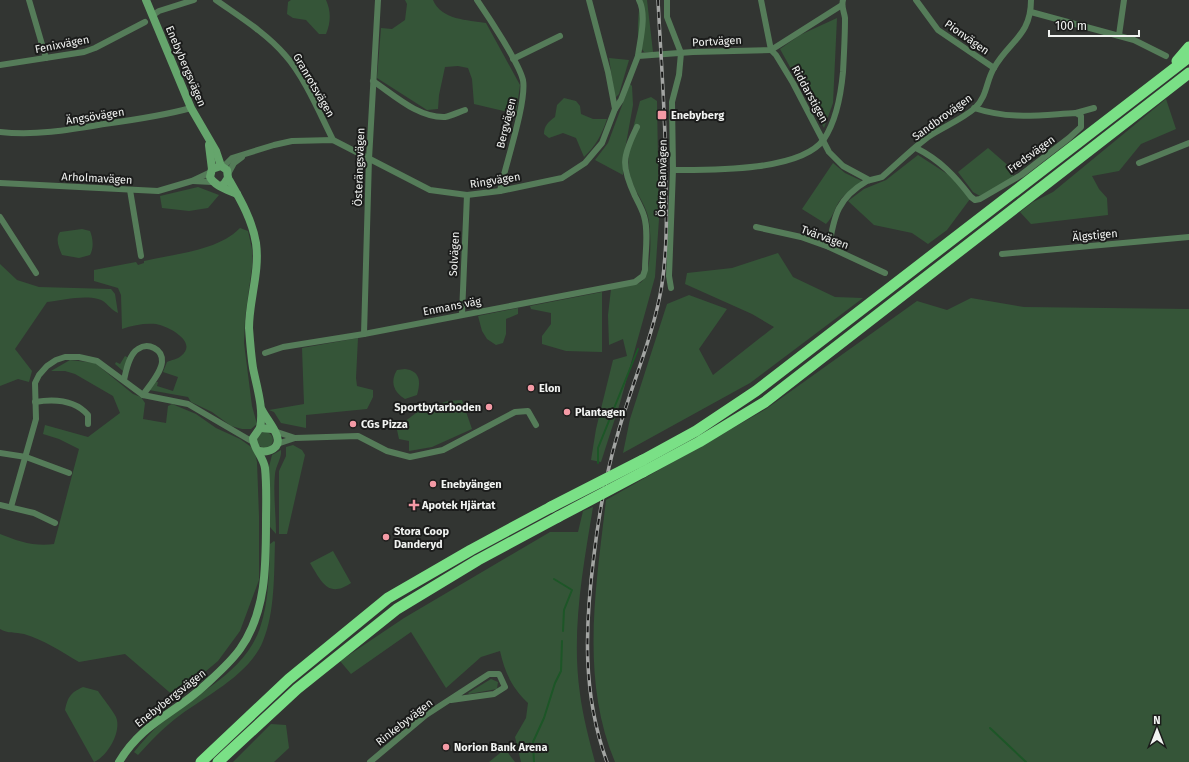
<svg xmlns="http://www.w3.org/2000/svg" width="1189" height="762" font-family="'Fira Sans',sans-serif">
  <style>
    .green { fill: #355538 }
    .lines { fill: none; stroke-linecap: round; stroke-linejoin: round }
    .stream { stroke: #1d5627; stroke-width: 2 }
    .street { stroke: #557c59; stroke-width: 6 }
    .secondary { stroke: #65a56c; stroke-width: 8 }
    .highway { stroke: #7ae086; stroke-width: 11 }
    .rail-casing { stroke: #a3a5a3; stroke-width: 3.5 }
    .rail { stroke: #1b1c1b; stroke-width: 2; stroke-dasharray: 6; stroke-linecap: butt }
    .highway-bridge { stroke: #7ae086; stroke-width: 11 }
    .poi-dot { fill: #f49aa5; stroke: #1b1c1b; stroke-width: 1.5 }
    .labels { text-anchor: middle; stroke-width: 4; stroke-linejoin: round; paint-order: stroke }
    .street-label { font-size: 11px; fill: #f1f3f1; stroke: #1b1c1b }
    .poi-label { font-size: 11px; font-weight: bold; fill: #f1f3f1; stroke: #1b1c1b; text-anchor: start }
  </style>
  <rect width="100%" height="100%" fill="#323532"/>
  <g class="green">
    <path d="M291 0H326C331 11 331 22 326 34H319L306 20 293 18 287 14 288 2Z"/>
    <path d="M405 0H433C441 20 468 20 486 23L520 85 516 114 474 104 472 79 468 68 458 66 445 67 439 95 438 109 427 110 377 78 381 28 392 29 405 20 407 4Z"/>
    <path d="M640 0H647L653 52H644C634 40 639 15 640 0Z"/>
    <path d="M837 18 833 103 824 128 780 49 800 35Z"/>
    <path d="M609 58 629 60 619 94 615 98Z"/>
    <path d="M630 84 632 86 633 105 624 155 623 175 595 160 608 143Z"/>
    <path d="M651 97 657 101 659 219 655 277 620 403 601 462 591 460 596 429 613 360 627 356 623 339 609 345 608 315 611 289 640 283C653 275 652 227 647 213 642 198 631 186 629 170 626 148 635 122 640 101Z"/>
    <path d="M564 98 576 101 580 106 581 114 593 119H607C602 134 596 146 584 157L576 138 563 133 549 138 544 134C544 126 548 122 555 117L557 105Z"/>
    <path d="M1166 99 1176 129 1141 144 1119 171 1092 176 1099 189 1107 198 1108 215 1031 224 1020 212 1033 202 1053 192Z"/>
    <path d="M988 148 1011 168 1014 178 980 196 973 192 958 172Z"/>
    <path d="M918 155 952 177 970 199 947 230 928 244 912 233 874 225 848 201 864 189 886 180Z"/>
    <path d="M833 163 845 173 862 181 861 183C855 188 846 193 841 199 834 208 834 216 826 224L802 209Z"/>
    <path d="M198 187 219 195 208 208 189 211 162 208 160 196Z"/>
    <path d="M240 228 248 231 252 249V267L245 318 244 343 252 406 257 424 251 429H242L231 426 212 412 191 402 188 397 149 390 156 382H158L157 386 173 391 178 377 163 372 167 362C171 360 178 359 181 356 199 342 168 326 156 324 145 323 133 325 122 329L121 295 118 288 94 281V270L136 262 138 265 144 263V261C174 254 218 251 240 228Z"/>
    <path d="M82 229 90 231C93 238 94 248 90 255L79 258 62 255C59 247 55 240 60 232Z"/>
    <path d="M778 253 793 277 835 297 863 298 750 383 623 453 630 419 667 304 689 295 727 309 699 349 713 375 774 327 752 314 685 284 687 273 732 268Z"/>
    <path d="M0 264 17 280 39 287 111 289 115 294 118 313C110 310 107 301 98 299 83 295 63 300 47 302L15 349 32 371 29 382 18 379 0 386Z"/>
    <path d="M602 292V352L566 351 542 344V336L551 324V313L531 309 530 306Z"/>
    <path d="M971 298 1024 307 1189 309V762H615C580 678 596 587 606 500L766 409 917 301 947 310Z"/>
    <path d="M518 308V314L506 319V334L503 343 496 345 487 339 482 331 478 316Z"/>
    <path d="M358 338 356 378 357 386 373 390V397L367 409 306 415V428L281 423 274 412 269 410 304 404 302 348Z"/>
    <path d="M125 356 129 358 123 371 115 364 116 362 120 364Z"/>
    <path d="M70 360 95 363 133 394 141 397 145 403 143 419 166 423 168 406 172 404 196 414 216 428 240 439 254 449 257 462 259 516V580L240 631 218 661 175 697 125 654 79 662C62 652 44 640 24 634 15 632 8 634 0 629V534C17 541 35 547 54 544L79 449 59 439 43 434 45 425 88 437 120 413 113 396 75 374 65 371H51Z"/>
    <path d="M405 369C420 371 421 381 417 395L405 399C393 392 390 381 397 370Z"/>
    <path d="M462 400 472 429 432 447 409 451V441L399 439 397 430 400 425 420 410 448 401Z"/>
    <circle cx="265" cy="440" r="8"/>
    <path d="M293 445 302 450 305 455 287 534H279V471L286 456V447Z"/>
    <path d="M281 450C282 458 276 465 275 474 273 493 276 514 276 534L270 527 269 467 272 455Z"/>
    <path d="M593 507C583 568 571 632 580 694 583 717 589 739 595 762H521L515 737 526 718 528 703C512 688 505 673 500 651L481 657 446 688 411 632 351 674 340 661 404 618 550 532H578L583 511Z"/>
    <path d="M274 541 275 542C274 573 275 613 263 641 249 676 203 697 175 719 161 730 150 742 138 755L134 752C142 742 151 732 161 723 195 693 244 674 260 628 269 602 269 571 270 544Z"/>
    <path d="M333 551 351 583C328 599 321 581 310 563Z"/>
    <path d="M491 679 498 682 497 689 469 694 468 693Z"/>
    <path d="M83 687 98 691C102 697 114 712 116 717 122 731 108 756 94 762L65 710C68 697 70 693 83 687Z"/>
    <path d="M271 724 286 725 289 748 274 762H233Z"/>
    <path d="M505 749 515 762H489Z"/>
  </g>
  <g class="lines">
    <g class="stream">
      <path d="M598 463V448L638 349"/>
      <path d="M554 579 572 590 564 610 563 631"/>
      <path d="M990 728 1026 762"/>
      <path d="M534 762 533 742 544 718 555 683 561 671 562 641"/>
    </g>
    <g class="street">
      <path d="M29 0 46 58"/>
      <path d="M216 0C240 17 266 33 285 55 304 76 320 114 333 140"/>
      <path d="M477 0C488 16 519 63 523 80 527 102 505 166 500 191"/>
      <path d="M667 0V17L681 53 679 75 672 102 673 170 669 276 671 288"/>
      <path d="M761 0 771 50 776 55 793 83 829 152 843 166 869 180"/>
      <path d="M916 0 938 30 994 68"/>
      <path d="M1031 12 1134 40 1166 56"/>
      <path d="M153 15 159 11 194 0"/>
      <path d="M1119 35 1124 0"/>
      <path d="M638 56C640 40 647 15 639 0"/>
      <path d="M513 59 560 36"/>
      <path d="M0 65 84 52 95 48 145 22"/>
      <path d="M373 81C394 95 418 118 445 117 451 116 459 112 465 110"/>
      <path d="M615 109 621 100 638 56 693 52 771 50 842 5"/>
      <path d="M1076 113 1094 108"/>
      <path d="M0 132C35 136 69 130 104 124 133 120 162 116 191 108"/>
      <path d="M916 148C940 160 955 176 971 197L975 200 980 199 1021 175 1069 138 1081 127V116L1076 113C1039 115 1011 120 974 108"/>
      <path d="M1139 163 1189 143"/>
      <path d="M223 167 232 158 274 145 292 141 333 140 430 190 467 195 500 191 562 178 585 163 602 143 615 109 608 72 589 0"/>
      <path d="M673 170C708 170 801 172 824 139 836 121 841 94 843 72 844 54 845 36 845 18 844 11 841 7 843 0"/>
      <path d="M228 174 234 163 242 157"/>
      <path d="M193 181 212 182"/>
      <path d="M0 183 158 191 192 181 211 172"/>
      <path d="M130 190 141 256"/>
      <path d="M0 217 36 273"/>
      <path d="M756 227 801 237 829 247 885 273"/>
      <path d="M829 247C834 215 838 198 867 181 871 179 877 179 882 177 897 164 912 149 928 137 943 127 961 120 975 108 987 97 986 81 994 68 1009 41 1031 36 1031 0"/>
      <path d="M1002 254 1189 237"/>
      <path d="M462 314 467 195"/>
      <path d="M364 334 369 159 378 0"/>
      <path d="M265 353 283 347 364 334 635 282 643 276 645 270C645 253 649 232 644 216 642 209 638 202 635 196 621 166 622 157 637 127"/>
      <path d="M124 380C126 371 129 354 138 349 148 342 163 349 162 362 161 373 149 386 143 395"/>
      <path d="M35 402C53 399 75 400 88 415V424"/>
      <path d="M274 431 295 438 358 436 387 451 410 457 443 450 515 412 528 411 536 425"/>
      <path d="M277 444 295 438"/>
      <path d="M0 453 26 457 69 473"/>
      <path d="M0 505 34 513 55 523"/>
      <path d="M11 507 36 419 35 383 39 375 47 366 56 360 65 357H79L97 361 143 395 188 404 253 442"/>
      <path d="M370 762 426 715 489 674H499L505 687 494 694 451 700"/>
    </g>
    <g class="secondary">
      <path d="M146 0 191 108 216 151 221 166"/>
      <path d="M209 145 212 169"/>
      <path d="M228 178C240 199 252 219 256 243 260 272 249 300 249 328 250 341 251 355 253 368 257 388 264 409 260 428"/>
      <path d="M220 186 224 184 228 178 227 170 221 166 212 169 210 177C214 186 228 190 237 194"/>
      <path d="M259 451C269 453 281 448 277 436 274 427 266 418 262 410"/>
      <path d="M119 762C142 723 174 714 204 686 217 674 230 663 240 649 266 613 266 565 266 523 266 505 267 486 265 468 263 456 253 448 253 438L260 428 272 429"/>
    </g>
    <g class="highway">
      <path d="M1177 61 1189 47"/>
      <path d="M643 460 696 431 756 391 1189 57"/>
      <path d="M643 472 699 442 765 402 1189 73"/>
      <path d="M201 762 289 679 388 598 471 550 551 507"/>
      <path d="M218 762 297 689 397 609 478 560 558 517"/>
    </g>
    <defs>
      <path id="rail" d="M607 762C582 694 585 625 594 555 599 513 606 473 618 433 632 383 654 335 662 284 667 250 667 216 666 183 666 122 661 61 658 0"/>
    </defs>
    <use href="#rail" class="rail-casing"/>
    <use href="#rail" class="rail"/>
    <g class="highway-bridge">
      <path d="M551 507 643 460"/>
      <path d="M558 517 643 472"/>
    </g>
  </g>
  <g class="poi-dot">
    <rect x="657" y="110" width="10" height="10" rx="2"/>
    <circle cx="531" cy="388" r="4"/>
    <circle cx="489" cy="407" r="4"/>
    <circle cx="567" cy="412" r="4"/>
    <circle cx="353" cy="424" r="4"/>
    <circle cx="433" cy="484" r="4"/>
    <path d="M412 499h4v4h4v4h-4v4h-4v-4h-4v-4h4z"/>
    <circle cx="386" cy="537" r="4"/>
    <circle cx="446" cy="747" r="4"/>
  </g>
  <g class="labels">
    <g class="street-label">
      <text transform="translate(967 37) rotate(35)" y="4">Pionvägen</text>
      <text transform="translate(717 41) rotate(-3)" y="4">Portvägen</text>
      <text transform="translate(62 44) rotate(-11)" y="4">Fenixvägen</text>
      <text transform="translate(186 66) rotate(67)" y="4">Enebybergsvägen</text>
      <text transform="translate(314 85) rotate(60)" y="4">Granrotsvägen</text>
      <text transform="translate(810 94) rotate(61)" y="4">Riddarstigen</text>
      <text transform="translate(95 116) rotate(-9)" y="4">Ängsövägen</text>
      <text transform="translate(942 117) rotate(-36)" y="4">Sandbrovägen</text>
      <text transform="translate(506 123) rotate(-76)" y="4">Bergvägen</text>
      <text transform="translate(1031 154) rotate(-36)" y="4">Fredsvägen</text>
      <text transform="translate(359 167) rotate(-88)" y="4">Österängsvägen</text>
      <text transform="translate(97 178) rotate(3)" y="4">Arholmavägen</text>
      <text transform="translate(662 178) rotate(-89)" y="4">Östra Banvägen</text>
      <text transform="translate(495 180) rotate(-9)" y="4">Ringvägen</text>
      <text transform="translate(1095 235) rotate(-5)" y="4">Älgstigen</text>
      <text transform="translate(825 237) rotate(20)" y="4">Tvärvägen</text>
      <text transform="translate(454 254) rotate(-87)" y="4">Solvägen</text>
      <text transform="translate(452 306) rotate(-11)" y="4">Enmans väg</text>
      <text transform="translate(170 698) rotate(-38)" y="4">Enebybergsvägen</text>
      <text transform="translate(404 722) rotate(-38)" y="4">Rinkebyvägen</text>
    </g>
    <g class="poi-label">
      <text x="671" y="119">Enebyberg</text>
      <text x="539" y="392">Elon</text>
      <text x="481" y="411" text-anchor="end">Sportbytarboden</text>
      <text x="575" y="416">Plantagen</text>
      <text x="361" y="428">CGs Pizza</text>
      <text x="441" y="488">Enebyängen</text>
      <text x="422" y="509">Apotek Hjärtat</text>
      <text x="394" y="535">Stora Coop<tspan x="394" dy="13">Danderyd</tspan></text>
      <text x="454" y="751">Norion Bank Arena</text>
    </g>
  </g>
  <g transform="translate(1157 730)" stroke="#1b1c1b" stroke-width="3" paint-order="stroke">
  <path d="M0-3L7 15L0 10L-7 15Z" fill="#f1f3f1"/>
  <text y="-6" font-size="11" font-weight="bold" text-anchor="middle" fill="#f1f3f1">N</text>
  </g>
  <path d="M1049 30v6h90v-6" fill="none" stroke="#f1f3f1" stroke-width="2"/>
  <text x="1055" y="30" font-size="12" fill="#f1f3f1" stroke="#1b1c1b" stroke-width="3" paint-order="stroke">100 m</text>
</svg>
